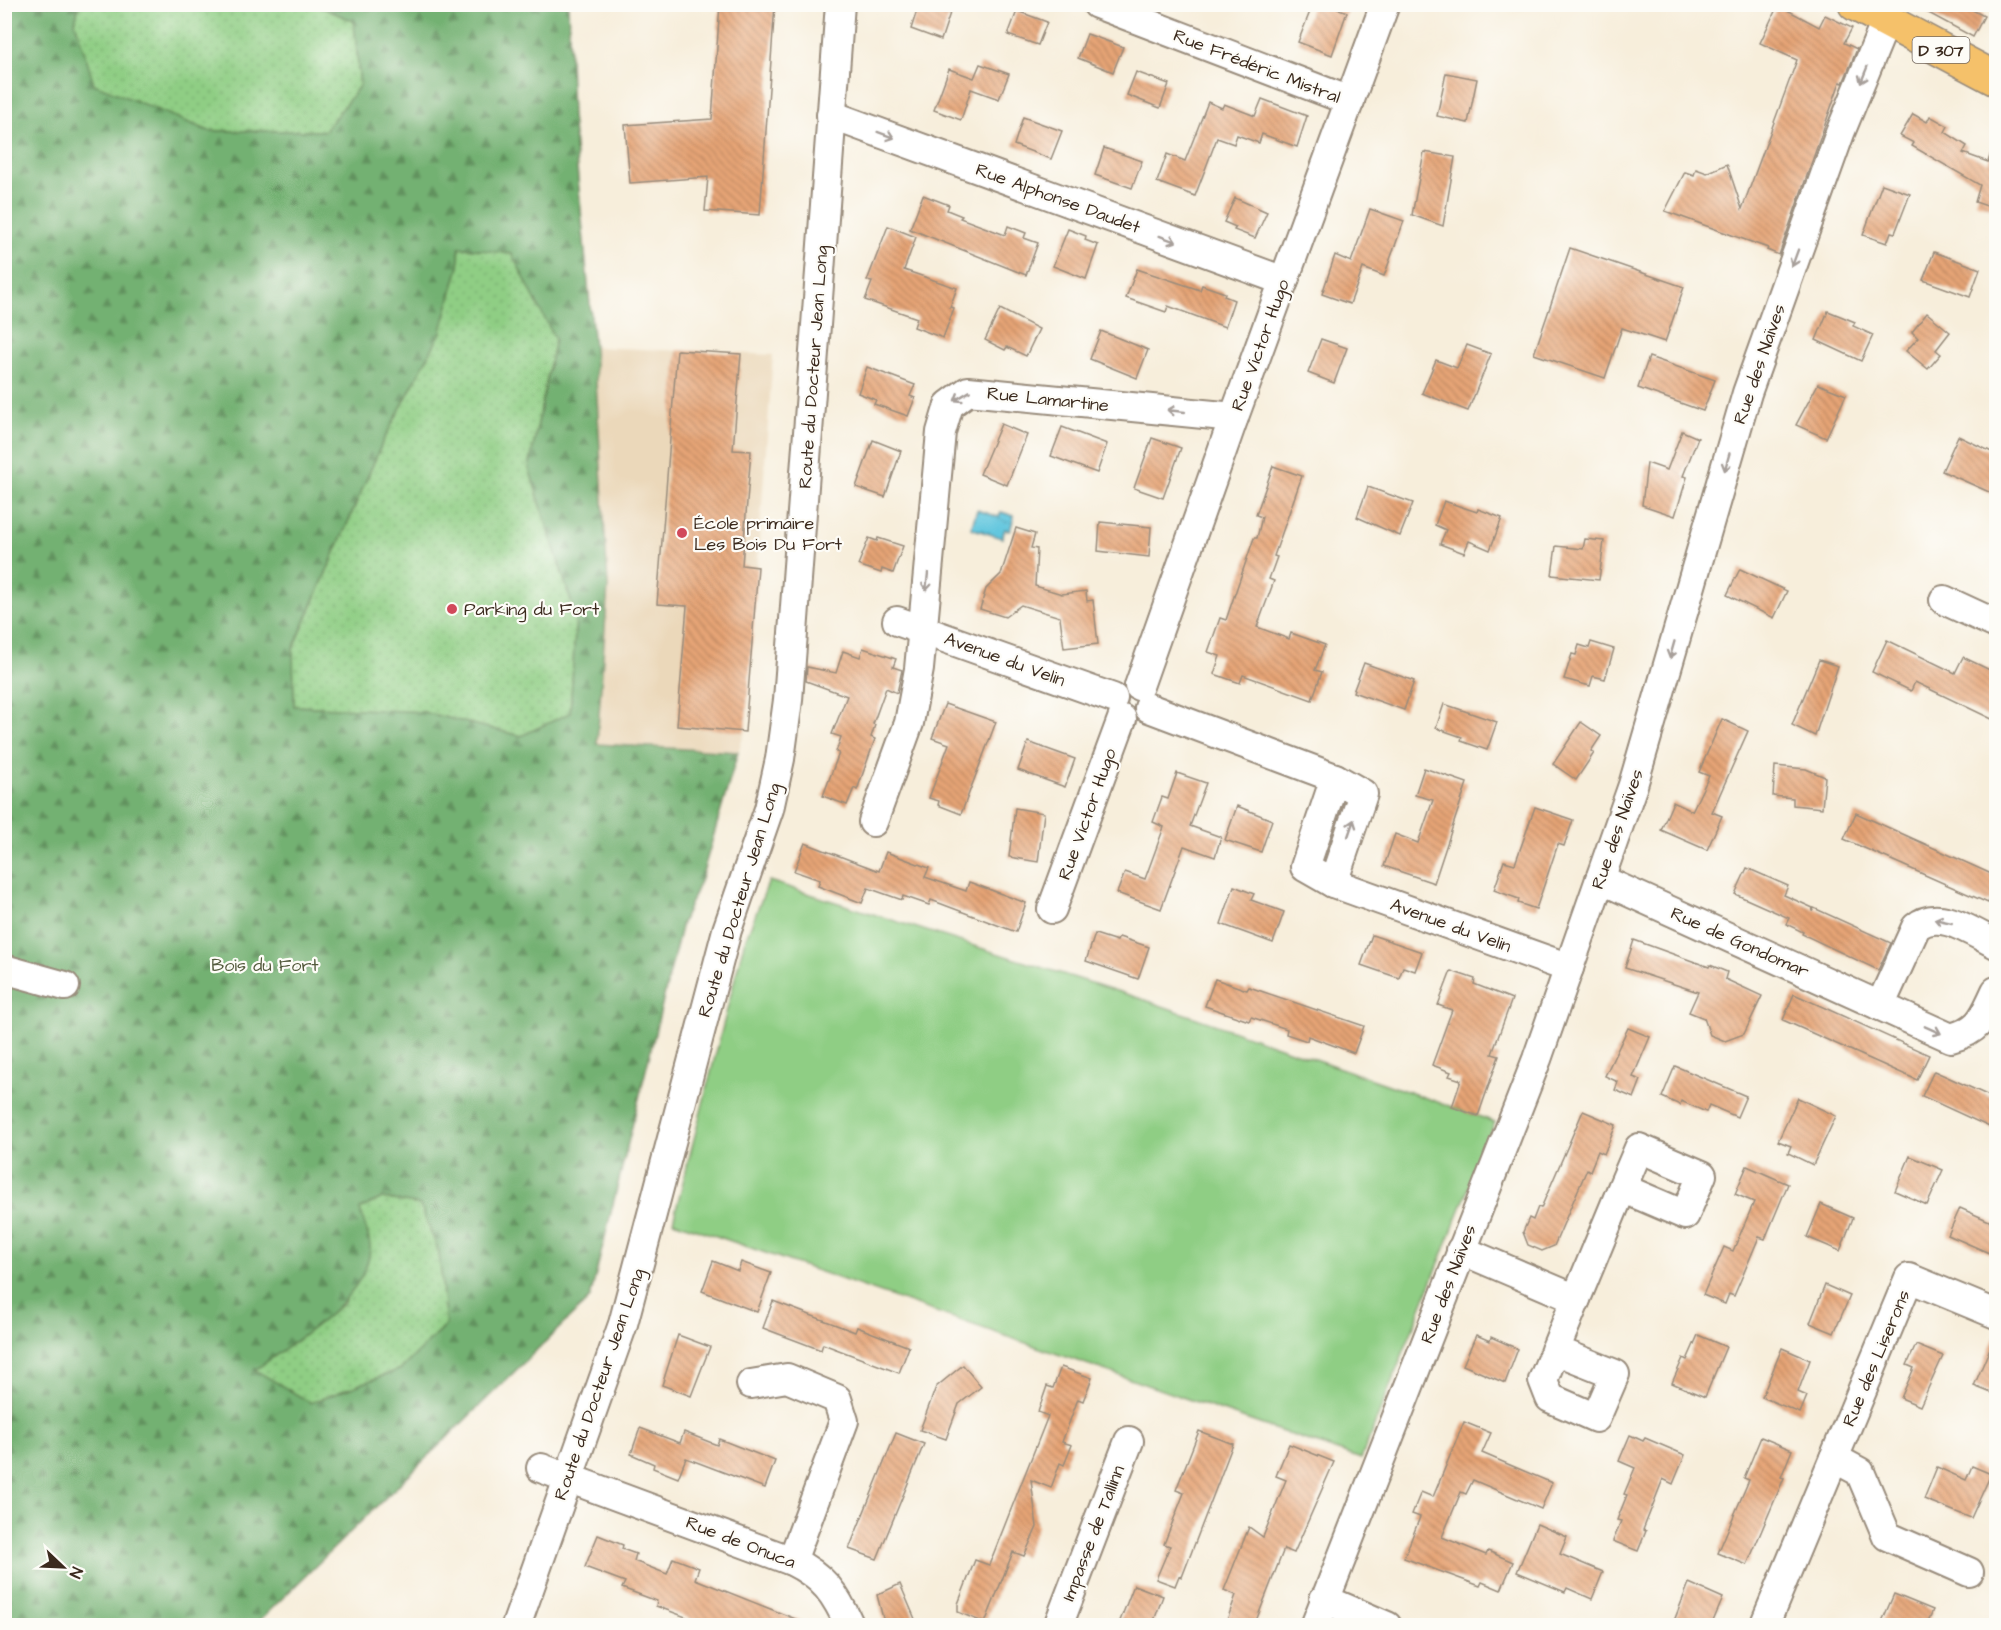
<svg xmlns="http://www.w3.org/2000/svg" width="2001" height="1630" font-family="'Architects Daughter',sans-serif">
  <style>
    .built { fill: #ebd8ba }
    .grass { fill: url(#grass-dots); stroke: #657c51; stroke-width: 1.5 }
    .forest { fill: url(#forest-firs); stroke: #576e48; stroke-width: 1.5; fill-rule: evenodd }
    .green { fill: #8fce84; stroke: #657c51; stroke-width: 1.5 }
    .water { fill: url(#water-ripples); stroke: #4e787e; stroke-width: 1.5 }
    .building { fill: url(#building-back-hatch) }
    .lines { fill: none; stroke-linecap: round; stroke-linejoin: round }
    .minor-casing { stroke: #998c7c; stroke-width: 32 }
    .major-casing { stroke: #998c7c; stroke-width: 36 }
    .minor { stroke: #fff; stroke-width: 28 }
    .major { stroke: #f5c16b; stroke-width: 33 }
    .oneway { stroke: #a79f9a }
    .poi-dot { fill: #d1495b; stroke: #fdfcf7; stroke-width: 2 }
    .labels { text-anchor: middle; stroke-width: 4.5; stroke-linejoin: round; paint-order: stroke }
    .shield { fill: #fdfcf7; stroke: #75695f; stroke-width: 1.5 }
    .shield-label { font-size: 16px; font-weight: bold; fill: #3b2a1e }
    .street-label { font-size: 18px; fill: #3b2a1e; stroke: #fdfcf7 }
    .poi-label { font-size: 18px; fill: #3b2a1e; stroke: #fdfcf7; text-anchor: start }
    .park-label { font-size: 18px; fill: #545b3d; stroke: #fdfcf7 }
  </style>
  <defs>
    <pattern id="grass-dots" width="8" height="8" patternUnits="userSpaceOnUse" patternTransform="scale(1.5)"><rect width="8" height="8" fill="#8fce84"/><path d="M2 2h.1M6 6h.1" fill="none" stroke="#7cb172" stroke-width="1.8" stroke-linecap="round"/></pattern>
    <pattern id="forest-firs" width="22" height="20" patternUnits="userSpaceOnUse" patternTransform="scale(1.5)"><rect width="22" height="20" fill="#73b172"/><path d="M5 1l3.5 6h-7zM16 11l3.5 6h-7z" fill="#60905d"/></pattern>
    <pattern id="water-ripples" width="26" height="14" patternUnits="userSpaceOnUse" patternTransform="scale(1.5)"><rect width="26" height="14" fill="#61c6de"/><path d="M2 4q2-2 4 0t4 0M15 11q2-2 4 0t4 0" fill="none" stroke="#55aabe"/></pattern>
    <pattern id="building-back-hatch" width="6" height="6" patternUnits="userSpaceOnUse" patternTransform="scale(1.5)"><rect width="6" height="6" fill="#e6a476"/><path d="M-1 5l2 2M0 0l6 6M5-1l2 2" fill="none" stroke="#bc8660"/></pattern>
  </defs>
  <rect width="100%" height="100%" fill="#fdfcf7"/>
  <filter id="ink" filterUnits="userSpaceOnUse"><feTurbulence type="fractalNoise" baseFrequency=".0167" numOctaves="2"/><feDisplacementMap in="SourceGraphic" scale="12" xChannelSelector="R" yChannelSelector="G"/><feConvolveMatrix kernelMatrix="1 2 1 2 8 2 1 2 1" color-interpolation-filters="sRGB"/></filter>
  <filter id="wash" filterUnits="userSpaceOnUse"><feTurbulence type="fractalNoise" baseFrequency=".008" numOctaves="4" result="noise"/><feDisplacementMap in="SourceGraphic" scale="24" xChannelSelector="R" yChannelSelector="G"/><feGaussianBlur stdDeviation="1.35" result="paint"/><feColorMatrix in="noise" values="0 0 0 0 0 0 0 0 0 0 0 0 0 0 0 0 0 1.4 0 .05"/><feComposite in="paint" operator="in"/></filter>
  <g filter="url(#wash)">
    <rect width="100%" height="100%" fill="#f7eedb"/>
    <path class="built" d="M594 347 773 355 745 732 738 752 597 744 608 586Z"/>
    <g class="grass">
      <path d="M79 5H316L354 21 360 85 325 131H209L93 84 75 22Z"/>
      <path d="M459 247 513 254 555 339 529 468 576 617 570 713 521 736 423 712 294 706 293 650 383 441 440 334 459 266Z"/>
      <path d="M382 1198 420 1205 439 1252 446 1325 401 1369 310 1403 254 1370 343 1304 370 1249 360 1209Z"/>
    </g>
    <path class="forest" d="M5 5H79L75 22 94 84 209 131H325L360 85 354 21 316 5H568L572 115 594 347 608 586 597 744 738 752 701 879 682 923 590 1298 255 1625 5 1626ZM459 247 512 254 555 339 529 468 576 617 570 713 521 736 423 712 294 706 293 649 383 441 440 334 459 266ZM382 1198 420 1205 439 1252 446 1325 401 1369 311 1403 255 1370C293 1342 365 1301 370 1250 371 1238 363 1221 360 1209Z"/>
    <path class="green" d="M769 881 1145 1000 1495 1122 1361 1459 673 1221 744 943Z"/>
    <path class="water" d="M977 510 999 517 1001 512 1014 516 1010 531 1005 529 1002 538 971 528Z"/>
    <g id="blocks">
      <g class="building">
        <path d="M720 4H775L760 215 705 211 708 177 630 183 625 125 712 119Z"/>
        <path d="M919 4H953L941 40 911 29Z"/>
        <path d="M1313 4H1327L1347 12 1332 55 1298 42Z"/>
        <path d="M1912 4H1961L1984 16 1973 37Z"/>
        <path d="M1778 5 1819 27 1825 15 1852 28 1844 43 1857 49 1843 83 1840 82 1779 255 1767 250 1768 248 1665 211 1685 172 1694 175 1696 169 1707 173 1727 164 1742 209 1797 60 1760 43Z"/>
        <path d="M1017 11 1047 22 1038 45 1008 35Z"/>
        <path d="M1087 34 1123 47 1113 72 1078 58Z"/>
        <path d="M980 64 1009 74 999 99 971 89 961 120 934 110 949 69 974 78Z"/>
        <path d="M1136 72 1169 84 1160 108 1127 95Z"/>
        <path d="M1446 73 1477 79 1468 123 1437 116Z"/>
        <path d="M1262 99 1307 116 1297 147 1262 134 1259 143 1237 135 1234 144 1217 138 1195 196 1157 182 1167 154 1185 161 1208 102 1222 108 1224 104 1255 116Z"/>
        <path d="M1913 114 1927 122 1930 116 1948 126 1945 132 1967 146 1963 153 1988 162 1993 147H1996V209L1975 202 1980 185 1912 146 1914 143 1900 136Z"/>
        <path d="M1023 117 1062 131 1051 159 1014 145Z"/>
        <path d="M1104 148 1142 161 1132 188 1095 175Z"/>
        <path d="M1424 152 1455 157 1443 226 1412 215Z"/>
        <path d="M1882 184 1910 194 1895 233 1891 232 1887 243 1863 235Z"/>
        <path d="M923 195 949 205 947 210 962 216 960 218 1005 235 1008 226 1026 233 1024 238 1038 243 1026 275 910 229Z"/>
        <path d="M1235 198 1267 212 1255 238 1234 230 1236 227 1224 222Z"/>
        <path d="M1370 209 1404 221 1384 276 1363 268 1350 304 1322 294 1335 255 1351 262Z"/>
        <path d="M888 226 916 237 904 270 957 288 950 307 954 308 943 338 914 327 917 318 865 300 872 282 867 281Z"/>
        <path d="M1068 229 1086 236 1085 240 1098 245 1086 279 1053 266Z"/>
        <path d="M1570 248 1684 287 1665 342 1622 328 1605 378 1534 354Z"/>
        <path d="M1934 252 1980 269 1970 297 1923 280Z"/>
        <path d="M1137 269 1200 290 1202 285 1225 293 1224 296 1234 300 1225 327 1168 306 1166 312 1126 298Z"/>
        <path d="M1000 309 1039 329 1026 356 1007 347 1005 350 985 340Z"/>
        <path d="M1828 311 1855 322 1853 326 1873 335 1861 361 1816 340Z"/>
        <path d="M1927 313 1950 332 1936 350 1941 354 1928 369 1906 351 1918 338 1912 332Z"/>
        <path d="M1101 331 1148 350 1137 378 1090 359Z"/>
        <path d="M1321 339 1347 348 1334 383 1308 373Z"/>
        <path d="M1467 345 1491 354 1468 411 1422 393 1436 360 1457 368Z"/>
        <path d="M677 350 741 354 733 450 751 451 742 565 758 567 745 732 677 726 687 606 657 604Z"/>
        <path d="M1649 357 1715 380 1703 411 1638 388Z"/>
        <path d="M867 367 915 385 910 396 915 398 908 416 874 404 876 400 858 393Z"/>
        <path d="M1818 384 1846 395 1826 438 1796 425Z"/>
        <path d="M1001 424 1027 435 1007 485 980 474Z"/>
        <path d="M1062 427 1107 444 1097 473 1051 456Z"/>
        <path d="M1682 431 1698 438 1683 476 1687 477 1675 516 1642 505 1647 463 1667 470Z"/>
        <path d="M1958 436 1996 454V495L1942 471Z"/>
        <path d="M1152 438 1181 448 1163 498 1134 488Z"/>
        <path d="M873 440 901 451 885 497 856 487Z"/>
        <path d="M1273 466 1302 476 1274 556 1277 557 1269 579 1274 581 1257 627 1289 639 1291 633 1325 645 1315 670 1322 672 1312 700 1243 675 1240 683 1214 674 1220 656 1208 652 1220 618 1226 620 1254 538H1257L1262 517 1256 515Z"/>
        <path d="M1368 487 1413 503 1400 536 1357 517Z"/>
        <path d="M1444 501 1477 512 1478 509 1502 518 1490 550 1469 541 1464 553 1440 544 1446 530 1435 525Z"/>
        <path d="M1100 522 1151 527 1149 557 1098 551Z"/>
        <path d="M1016 528 1035 534 1031 548 1037 549 1035 586 1062 594 1086 591 1087 601 1093 600 1098 644 1064 648 1060 617 1021 605 1005 617 980 609 986 589 1001 574Z"/>
        <path d="M869 538 877 541 878 538 903 546 893 573 882 569 881 573 858 565Z"/>
        <path d="M1585 539 1604 541 1599 580 1552 575 1556 546 1583 549Z"/>
        <path d="M1740 569 1787 591 1774 618 1727 595Z"/>
        <path d="M1887 640 1955 673 1963 657 1996 673V721L1915 682 1911 691 1872 672Z"/>
        <path d="M1591 642 1614 649 1605 679 1593 676 1590 686 1564 679 1572 654 1576 655 1579 645 1589 648Z"/>
        <path d="M863 648 896 659 893 667 902 670 897 693 886 688 873 724 875 725 871 737 875 739 857 790 854 788 847 805 823 796 839 753 836 752 841 737 832 734 847 696 806 681 807 667 836 673 843 651 860 657Z"/>
        <path d="M1819 660 1838 666 1815 736 1792 725Z"/>
        <path d="M1364 663 1414 681 1404 710 1353 692Z"/>
        <path d="M945 704 996 722 961 814 938 805 939 801 929 798 949 744 932 738Z"/>
        <path d="M1444 704 1497 722 1487 750 1461 741 1462 737 1436 728Z"/>
        <path d="M1722 719 1748 731 1712 812 1722 816 1707 850 1661 830 1673 802 1692 811 1709 776 1699 772Z"/>
        <path d="M1581 722 1601 736 1591 751 1594 753 1576 780 1553 764Z"/>
        <path d="M1028 742 1075 759 1065 787 1018 770Z"/>
        <path d="M1775 766 1806 769 1825 777 1822 808 1793 805V798L1773 796Z"/>
        <path d="M1424 768 1467 783 1434 883 1384 866 1395 834 1418 843 1433 800 1415 795Z"/>
        <path d="M1177 773 1206 783 1190 826 1221 837 1215 857 1184 846 1161 909 1117 893 1125 872 1145 879 1164 827 1153 822 1162 797 1168 799Z"/>
        <path d="M1237 806 1272 820 1261 852 1225 840Z"/>
        <path d="M1535 807 1573 820 1564 846 1558 844 1536 909 1518 903 1519 899 1494 890 1504 861 1515 864Z"/>
        <path d="M1015 808 1044 813 1038 862 1009 857Z"/>
        <path d="M1856 813 1996 876V905L1989 901 1988 903 1844 839Z"/>
        <path d="M805 843 879 871 886 852 929 868 925 877 966 891 969 882 1026 903 1016 932 931 900 929 905 903 896 902 900 868 888 862 903 818 886 820 880 794 871Z"/>
        <path d="M1747 868 1788 886 1784 895 1813 908 1812 912 1814 908 1891 943 1878 970 1802 934 1803 932 1786 924 1789 918 1735 894Z"/>
        <path d="M1234 886 1254 894 1251 900 1284 912 1273 943 1221 924Z"/>
        <path d="M1095 934 1117 941 1119 937 1149 947 1138 979 1086 961Z"/>
        <path d="M1372 935 1422 952 1415 971 1403 967 1399 978 1361 965Z"/>
        <path d="M1634 940 1709 967 1710 965 1727 972 1725 979 1762 996 1744 1034 1725 1041 1710 1035 1704 1018 1689 1012 1698 992 1625 968Z"/>
        <path d="M1451 971 1475 979 1474 984 1512 999 1492 1054 1499 1056 1478 1116 1452 1107 1461 1080 1449 1076 1451 1072 1432 1065 1452 1010 1438 1005Z"/>
        <path d="M1215 979 1247 990 1249 987 1364 1026 1354 1053 1308 1036 1307 1041 1286 1034 1287 1029 1251 1017 1249 1021 1205 1006Z"/>
        <path d="M1794 994 1929 1055 1917 1080 1783 1020Z"/>
        <path d="M1628 1028 1650 1037 1633 1077 1641 1080 1634 1098 1615 1090 1618 1082 1605 1076Z"/>
        <path d="M1675 1066 1746 1096 1737 1117 1709 1105 1706 1112 1681 1101 1680 1105 1662 1097Z"/>
        <path d="M1934 1071 1996 1099V1130L1922 1096Z"/>
        <path d="M1798 1098 1836 1116 1813 1165 1788 1153 1791 1146 1778 1141Z"/>
        <path d="M1583 1111 1616 1125 1604 1154 1598 1151 1590 1171 1587 1169 1554 1246 1542 1251 1528 1245 1523 1232 1529 1218 1533 1220 1538 1207 1541 1208Z"/>
        <path d="M1910 1156 1943 1170 1927 1205 1895 1191Z"/>
        <path d="M1747 1166 1788 1184 1765 1239 1759 1237 1734 1296 1729 1294 1725 1304 1703 1295 1724 1247 1733 1251 1754 1202 1735 1194Z"/>
        <path d="M1821 1204 1853 1218 1840 1251 1807 1237Z"/>
        <path d="M1960 1208 1996 1224V1256L1948 1235Z"/>
        <path d="M713 1261 738 1271 741 1262 771 1273 757 1312 702 1291Z"/>
        <path d="M1825 1285 1850 1296 1834 1333 1810 1323Z"/>
        <path d="M773 1301 855 1332 857 1327 909 1347 899 1373 823 1344 821 1350 763 1328Z"/>
        <path d="M1996 1334V1395L1974 1386Z"/>
        <path d="M678 1335 710 1347 691 1396 662 1385Z"/>
        <path d="M1476 1335 1490 1341 1491 1337 1518 1349 1505 1383 1463 1365Z"/>
        <path d="M1698 1335 1726 1347 1705 1397 1672 1383 1683 1358 1687 1360Z"/>
        <path d="M1916 1345 1943 1356 1920 1406 1901 1398 1914 1368 1907 1365Z"/>
        <path d="M1782 1348 1810 1360 1798 1392 1807 1396 1800 1413 1762 1397Z"/>
        <path d="M963 1365 981 1387 959 1404 946 1439 920 1430 936 1387Z"/>
        <path d="M1061 1367 1092 1378 1083 1401 1078 1399 1062 1442 1072 1445 1064 1465 1060 1463 1051 1488 1031 1480 1037 1527 1024 1556 1013 1552 985 1623 958 1612V1604L975 1560 989 1565 1048 1416 1038 1412 1047 1386 1053 1388Z"/>
        <path d="M1464 1422 1491 1433 1482 1453 1552 1483 1541 1509 1473 1480 1466 1494 1461 1492 1442 1537 1486 1555 1488 1551 1513 1562 1501 1590 1482 1582 1480 1586 1404 1558 1420 1517 1412 1514 1421 1492 1433 1497Z"/>
        <path d="M640 1428 680 1443 684 1432 717 1445 719 1439 775 1461 765 1488 686 1458 678 1478 653 1468 654 1464 631 1454Z"/>
        <path d="M1199 1431 1233 1444 1182 1577 1179 1576 1175 1586 1156 1579 1170 1546 1164 1544 1184 1493 1176 1490Z"/>
        <path d="M896 1433 924 1444 877 1559 849 1549Z"/>
        <path d="M1630 1435 1643 1441 1645 1438 1685 1455 1673 1484 1663 1479 1643 1530 1646 1531 1638 1551 1613 1541 1621 1521 1617 1520 1627 1495 1624 1494 1635 1468 1619 1461Z"/>
        <path d="M1761 1437 1792 1450 1781 1477 1784 1478 1747 1565 1718 1553 1749 1480 1744 1478Z"/>
        <path d="M1289 1444 1334 1462 1294 1553 1284 1549 1254 1626H1225L1236 1595 1224 1590 1249 1527 1263 1537 1286 1480 1276 1476Z"/>
        <path d="M1972 1466 1991 1474 1971 1518 1924 1499 1937 1467 1966 1480Z"/>
        <path d="M1537 1524 1567 1537 1560 1554 1603 1572 1592 1599 1567 1588 1565 1592 1517 1572Z"/>
        <path d="M598 1535 623 1545 622 1549 636 1554 634 1561 667 1574 673 1558 699 1568 695 1579 813 1626H710L656 1606 657 1601 622 1588 625 1582 585 1567Z"/>
        <path d="M1689 1583 1723 1598 1711 1626H1684L1674 1621Z"/>
        <path d="M900 1584 918 1626H885L877 1595Z"/>
        <path d="M1134 1585 1163 1596 1152 1626H1118Z"/>
        <path d="M1894 1594 1933 1610 1926 1626H1880Z"/>
      </g>
    </g>
  </g>
  <g filter="url(#ink)">
    <use href="#blocks" fill-opacity="0" stroke="#998c7c" stroke-width="1.5"/>
    <g class="lines">
      <defs>
        <g id="minor">
          <path d="M1097 4 1350 101"/>
          <path d="M831 115 1284 281"/>
          <path d="M1944 600 1996 624"/>
          <path d="M897 621 1113 698"/>
          <path d="M1139 686 1234 417 1385 4"/>
          <path d="M1149 708 1335 778 1363 794 1333 883"/>
          <path d="M1335 778 1305 867 1333 883 1569 968"/>
          <path d="M873 822 909 723 919 669 941 432 949 405 968 391 1234 417"/>
          <path d="M1600 879 1951 1038C1981 1030 1984 1016 1996 991"/>
          <path d="M1052 909 1122 719"/>
          <path d="M4 969 65 986"/>
          <path d="M1880 1006 1916 927C1939 907 1973 933 1996 944"/>
          <path d="M1461 1250 1576 1299 1622 1188 1685 1215 1702 1175 1639 1148 1622 1188"/>
          <path d="M1555 1350 1615 1374 1596 1418 1550 1398 1543 1380 1576 1299"/>
          <path d="M751 1384 787 1378 837 1399 844 1421 792 1561"/>
          <path d="M1834 1458 1860 1472 1887 1536 1969 1572"/>
          <path d="M541 1468 792 1561C824 1577 835 1593 850 1626"/>
          <path d="M1324 1599 1387 1626"/>
          <path d="M516 1626 623 1324 727 930 769 809 780 759 788 700 840 4"/>
          <path d="M1058 1626 1129 1441"/>
          <path d="M1315 1626 1537 1059 1633 785 1747 393 1840 133 1886 21"/>
          <path d="M1764 1626 1909 1278 1996 1314"/>
        </g>
        <path id="major" d="M1855 4 1996 79"/>
      </defs>
      <use href="#minor" class="minor-casing"/>
      <use href="#major" class="major-casing"/>
      <use href="#minor" class="minor"/>
      <use href="#major" class="major"/>
    </g>
    <defs><path id="oneway-shaft" d="M-6 0H5M1.5-3L5.5 0L1.5 3" fill="none" stroke-width="1.6" stroke-linecap="round" stroke-linejoin="round" transform="scale(1.5)"/></defs>
    <g class="oneway">
      <use href="#oneway-shaft" transform="translate(1864 75) rotate(112)"/>
      <use href="#oneway-shaft" transform="translate(886 135) rotate(20)"/>
      <use href="#oneway-shaft" transform="translate(1168 239) rotate(20)"/>
      <use href="#oneway-shaft" transform="translate(1795 258) rotate(110)"/>
      <use href="#oneway-shaft" transform="translate(962 396) rotate(149)"/>
      <use href="#oneway-shaft" transform="translate(1176 411) rotate(-174)"/>
      <use href="#oneway-shaft" transform="translate(1727 462) rotate(106)"/>
      <use href="#oneway-shaft" transform="translate(927 582) rotate(96)"/>
      <use href="#oneway-shaft" transform="translate(1672 650) rotate(106)"/>
      <use href="#oneway-shaft" transform="translate(1351 828) rotate(-71)"/>
      <use href="#oneway-shaft" transform="translate(1943 921) rotate(-167)"/>
      <use href="#oneway-shaft" transform="translate(1933 1030) rotate(24)"/>
    </g>
  </g>
  <g class="poi-dot">
    <circle cx="682" cy="533" r="6"/>
    <circle cx="452" cy="609" r="6"/>
  </g>
  <g class="labels">
    <rect class="shield" x="1912.5" y="37" width="57" height="26" rx="4.5"/>
    <g class="shield-label">
      <text x="1941" y="56">D 307</text>
    </g>
    <g class="street-label">
      <text transform="translate(1257 66) rotate(21)" y="6">Rue Frédéric Mistral</text>
      <text transform="translate(1058 198) rotate(20)" y="6">Rue Alphonse Daudet</text>
      <text transform="translate(1260 345) rotate(-70)" y="6">Rue Victor Hugo</text>
      <text transform="translate(1759 364) rotate(-71)" y="6">Rue des Naïves</text>
      <text transform="translate(813 367) rotate(-86)" y="6">Route du Docteur Jean Long</text>
      <text transform="translate(1048 399) rotate(6)" y="6">Rue Lamartine</text>
      <text transform="translate(1005 659) rotate(20)" y="6">Avenue du Velin</text>
      <text transform="translate(1087 814) rotate(-70)" y="6">Rue Victor Hugo</text>
      <text transform="translate(1617 829) rotate(-71)" y="6">Rue des Naïves</text>
      <text transform="translate(739 900) rotate(-73)" y="6">Route du Docteur Jean Long</text>
      <text transform="translate(1451 925) rotate(20)" y="6">Avenue du Velin</text>
      <text transform="translate(1740 942) rotate(24)" y="6">Rue de Gondomar</text>
      <text transform="translate(1448 1284) rotate(-69)" y="6">Rue des Naïves</text>
      <text transform="translate(1876 1358) rotate(-67)" y="6">Rue des Liserons</text>
      <text transform="translate(599 1384) rotate(-71)" y="6">Route du Docteur Jean Long</text>
      <text transform="translate(1093 1533) rotate(-69)" y="6">Impasse de Tallinn</text>
      <text transform="translate(741 1542) rotate(21)" y="6">Rue de Onuca</text>
    </g>
    <g class="poi-label">
      <text x="694" y="529">École primaire<tspan x="694" dy="21">Les Bois Du Fort</tspan></text>
      <text x="464" y="615">Parking du Fort</text>
    </g>
    <g class="park-label">
      <text x="265" y="971">Bois du Fort</text>
    </g>
  </g>
  <rect width="2001" height="1630" fill="none" stroke="#fdfcf7" stroke-width="24"/>
  <g transform="translate(63 1567) rotate(113)" stroke="#fdfcf7" stroke-width="4.5" paint-order="stroke">
  <path d="M0-4.5L10 22L0 15L-10 22Z" fill="#3b2a1e"/>
  <text y="-9" font-size="16" font-weight="bold" text-anchor="middle" fill="#3b2a1e">N</text>
  </g>
</svg>
